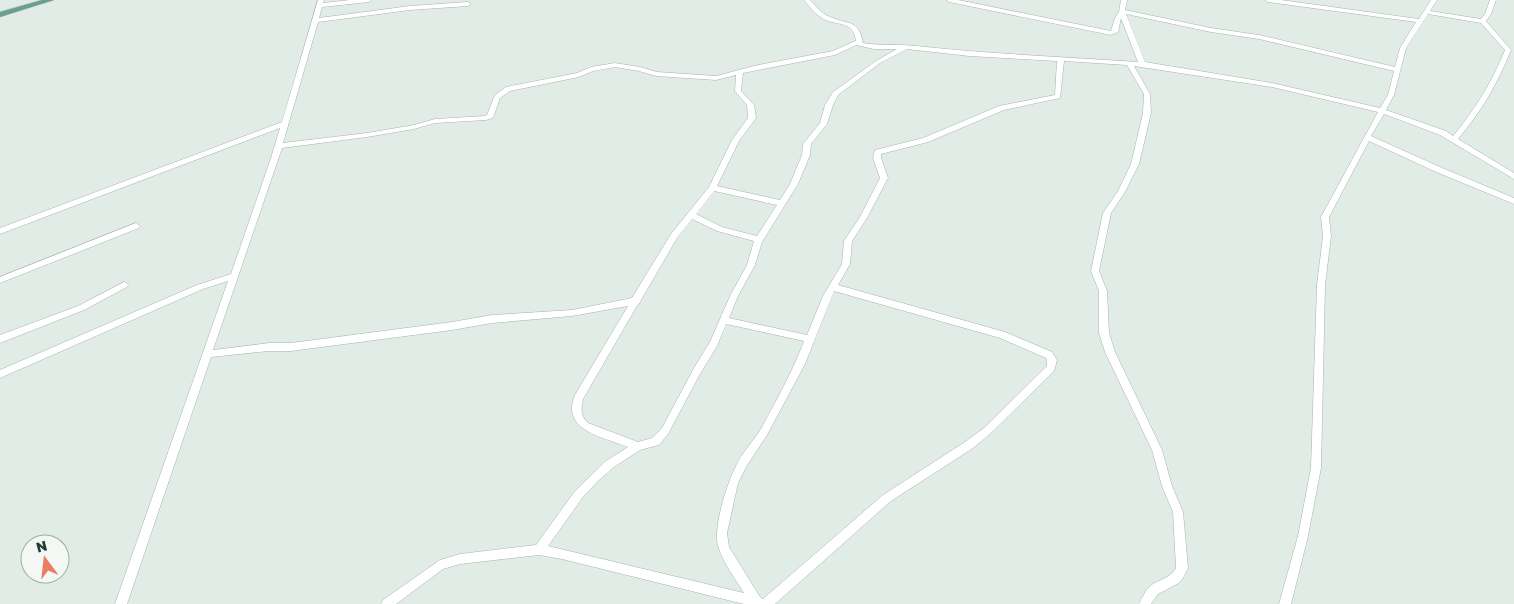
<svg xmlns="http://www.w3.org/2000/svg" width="1514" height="604" font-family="'Golos Text',sans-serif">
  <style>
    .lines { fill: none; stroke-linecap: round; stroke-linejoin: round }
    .minor-casing { stroke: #a5b4ae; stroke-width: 1 }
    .major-casing { stroke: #c1c8c6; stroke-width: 1 }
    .minor { fill: #fff; fill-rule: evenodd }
    .major { fill: #699f8f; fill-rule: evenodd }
  </style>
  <rect width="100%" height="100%" fill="#e2ece7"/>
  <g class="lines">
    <defs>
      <g id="minor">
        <path d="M318 0H324L323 3 350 0H372L369 2 322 7 319 18 410 6 468 2 471 4 468 6 410 10 318 22 283 143 367 133 414 125 435 119 485 116 487 115 495 95 506 87 577 73 591 67 615 63 640 67 657 72 716 76 758 65 833 51 853 42 856 41C853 19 837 27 822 18 815 14 809 6 804 0H810C816 6 821 13 828 16 846 25 859 18 863 43 881 46 899 44 916 46 990 54 1064 57 1138 62L1121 18 1118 32 1111 35 949 2 946 0H958L1111 31 1115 18 1119 12 1121 0H1127L1125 10 1211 28 1259 35 1395 67 1400 48 1416 22 1268 2 1265 0H1281L1419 19 1431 0H1437L1430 11 1481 19 1485 14 1490 0H1496L1491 14 1486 21 1511 50C1498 83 1481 112 1458 139L1514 173V179L1440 135 1384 114 1371 136 1440 167 1514 198V204L1434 171 1369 141 1329 217 1331 236 1325 285 1321 468 1308 536 1291 604H1279L1298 536 1311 468 1317 285 1323 236 1321 217 1378 112 1272 87 1134 66 1150 94 1151 113 1139 164 1125 192 1111 213 1099 271 1107 291 1109 333 1115 352 1162 450 1172 486 1183 512 1188 568 1183 578 1179 583 1158 594 1151 604H1139C1142 598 1145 591 1150 586 1159 579 1170 579 1176 568L1173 512 1162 486 1152 450 1105 352 1099 333V291L1091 271 1103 213 1118 191 1131 164 1143 113 1144 94 1127 65 1064 61 1060 98 1004 110 928 142 881 154V158L888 178 867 218 852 241 850 264 838 285 1005 332 1052 352 1057 360 1054 371 990 434 973 448 891 501 775 604H744L562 559 539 555 460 564 443 569 396 604H381L383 600 440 560 460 554 536 545 575 491 606 461 628 447C604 437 560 431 575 395L628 306 572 316 492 323 452 330 291 351H269L211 357 127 604H115L228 281 203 289 0 378V370L197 285 231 274 271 158 280 128 0 234V228L282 122ZM1126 14 1211 32 1259 39 1394 71 1388 95 1380 108 1272 83 1145 62ZM1428 14 1481 23 1505 50C1492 82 1475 110 1453 136L1446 131 1386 110 1394 95 1406 48ZM856 45 874 49H897L876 61 833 92 825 105 820 123 803 144 802 155 790 184 780 200 717 186 739 141 756 118 754 105 741 91 743 73 835 55ZM907 49 969 56 1057 61 1055 95 999 106 923 138 875 150 873 158 880 178 860 217 844 241 842 264 823 296 807 335 729 318 738 296 755 265 762 242 798 184 810 155 811 144 827 124 833 105 838 95 880 63ZM615 67 639 71 656 76 716 80 736 75 735 91 747 105 748 118 732 140 709 187 671 234 632 298 572 310 492 315 452 322 291 343H269L213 350 282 148 367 137 414 129 435 123 486 120 493 118 500 98 510 91 579 77 593 71ZM714 191 777 205 757 236 722 227 696 214ZM692 219 717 231 754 241 747 265 730 296 710 342 694 368 662 428 652 438 638 442 588 423C580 415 581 409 583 399L638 304 640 303 641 300 677 238ZM834 291 1000 338 1046 358 1047 360V366L984 428 965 442 883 495 763 599 760 597 729 547 727 533 738 483 746 467 767 435 805 364ZM726 324 804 341C793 371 777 399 762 427 755 439 745 449 738 462 728 480 713 525 718 546 723 563 735 578 744 593L548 546 583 497 598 481 614 467 640 450 659 445 668 434 700 374 717 346Z"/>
        <path d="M136 223 140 226 139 228 0 283V277Z"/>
        <path d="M124 282 127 283 128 285 127 287 84 310 0 343V335L78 306Z"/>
      </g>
      <path id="major" d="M42 0H54L0 17V12Z"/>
    </defs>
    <use href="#minor" class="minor-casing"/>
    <use href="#major" class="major-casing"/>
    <use href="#minor" class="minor"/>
    <use href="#major" class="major"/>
  </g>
  <g transform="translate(45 559) rotate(345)"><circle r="24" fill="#f3f8f5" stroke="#a0ada8"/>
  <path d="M0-4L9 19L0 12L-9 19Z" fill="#eb7c61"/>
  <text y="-8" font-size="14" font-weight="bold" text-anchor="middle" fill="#233c34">N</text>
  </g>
</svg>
